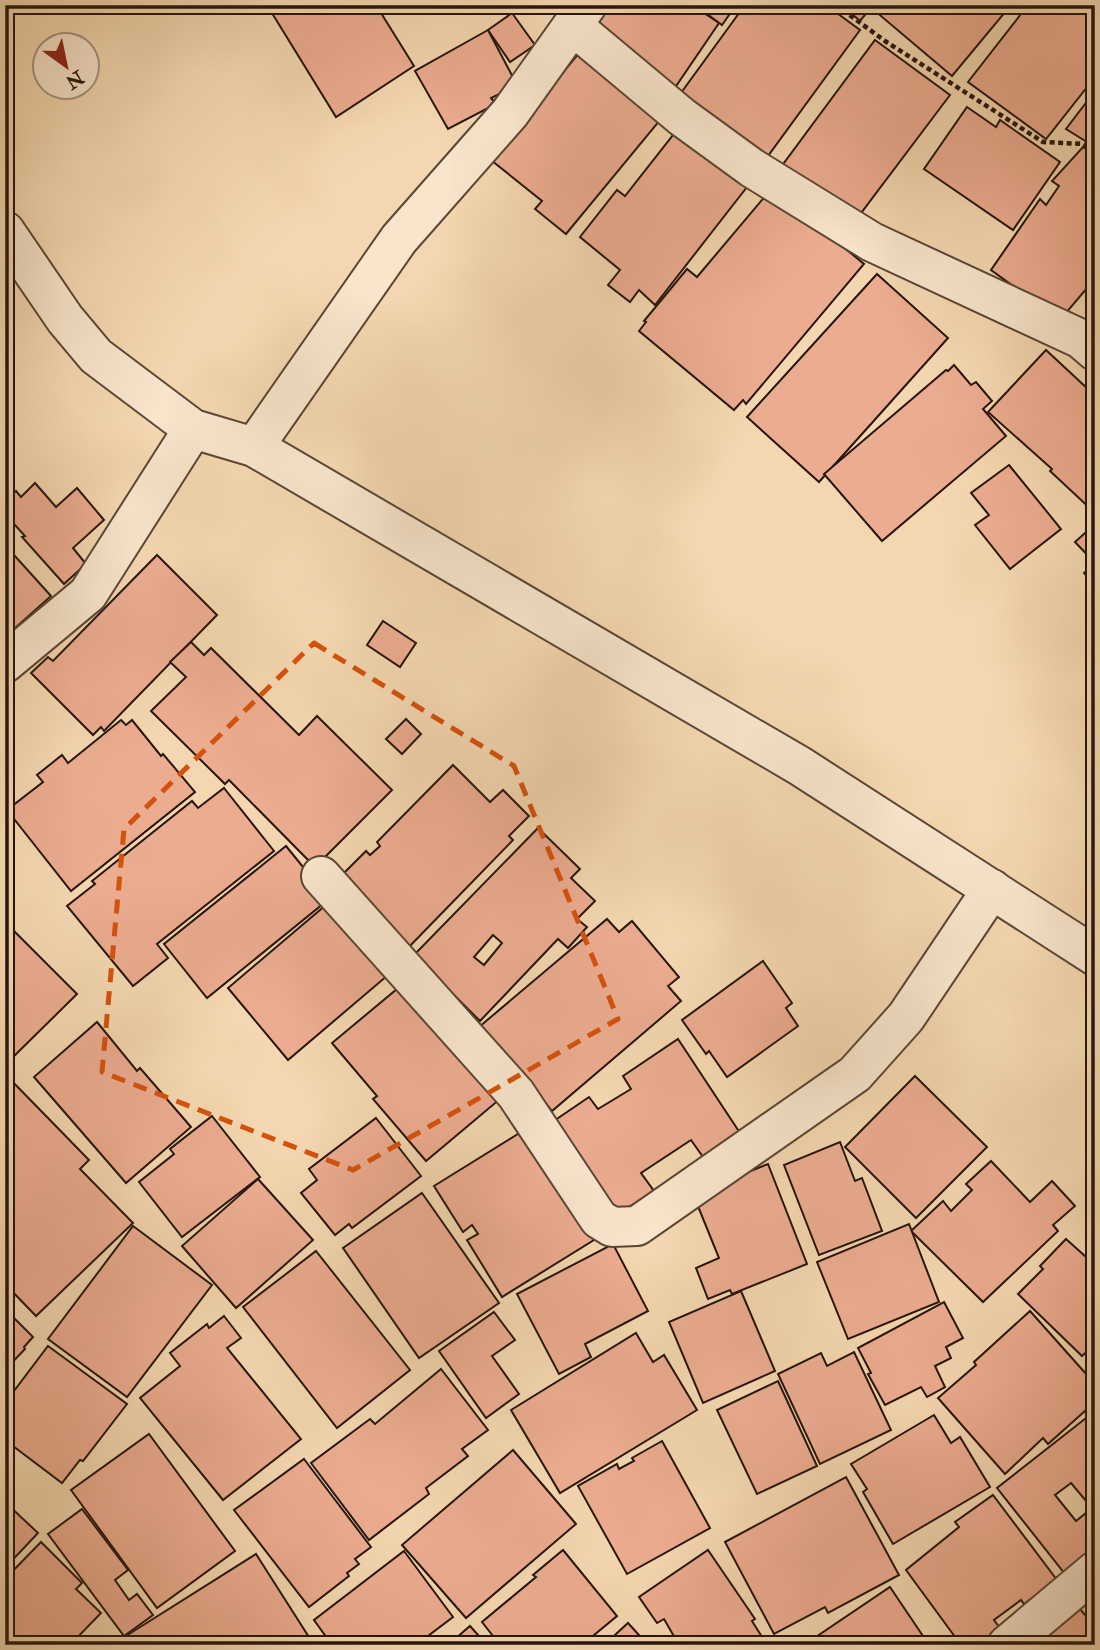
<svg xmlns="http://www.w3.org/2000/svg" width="1100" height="1650" font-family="'IM FELL Double Pica',serif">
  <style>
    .building { fill: #ecac90; stroke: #26150c; stroke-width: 2; fill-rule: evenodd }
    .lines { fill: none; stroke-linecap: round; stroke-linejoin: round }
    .minor-casing { stroke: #5a4635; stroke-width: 42 }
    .path { stroke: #26150c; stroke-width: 4.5; stroke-dasharray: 5 3.5; stroke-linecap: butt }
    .minor { stroke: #f8e5cc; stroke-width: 38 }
    .marked { fill: none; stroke: #d5520c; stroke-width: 5; stroke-dasharray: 14 9; stroke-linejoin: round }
  </style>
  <rect width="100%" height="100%" fill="#f4d7b0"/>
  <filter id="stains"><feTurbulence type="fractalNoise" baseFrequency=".00286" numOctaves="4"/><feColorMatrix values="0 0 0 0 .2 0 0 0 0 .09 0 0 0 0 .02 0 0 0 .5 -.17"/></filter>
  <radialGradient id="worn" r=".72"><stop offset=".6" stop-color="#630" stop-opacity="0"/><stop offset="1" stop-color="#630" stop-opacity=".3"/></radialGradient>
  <g class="building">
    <path d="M267 5H376L414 66 336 117Z"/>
    <path d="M600 5H692L719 23 672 92 592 31Z"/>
    <path d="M695 5H736L722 25Z"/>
    <path d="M745 5H826L860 30 765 160 678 97Z"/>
    <path d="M842 5H873L860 21Z"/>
    <path d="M880 5H1011L952 76 875 11Z"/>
    <path d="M1028 5H1095V77L1046 139 968 82Z"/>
    <path d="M512 13 535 45 510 62 488 30Z"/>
    <path d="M488 30 517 85 491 98 496 104 448 129 415 71Z"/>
    <path d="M875 40 950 95 855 221 781 167Z"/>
    <path d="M588 42 670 108 566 234 535 209 542 201 491 160Z"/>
    <path d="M1095 91V147L1066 129Z"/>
    <path d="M967 107 996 127 1000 120 1060 162 1013 230 924 169Z"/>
    <path d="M677 130 747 187 655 305 639 290 630 302 608 285 620 270 580 237 617 190 625 196Z"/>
    <path d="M1083 147 1095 155V293L1087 288 1060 320 991 270 1040 199 1046 205 1059 186 1052 181Z"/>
    <path d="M772 188 864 264 746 404 743 400 734 410 639 331 646 322 644 321 687 269 697 277Z"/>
    <path d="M877 274 948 338 819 482 747 417Z"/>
    <path d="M1046 350 1089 390 1095 383V513L1050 471 1052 469 988 412Z"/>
    <path d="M954 365 971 385 976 382 992 401 983 409 1006 436 882 541 824 474 946 370 948 371Z"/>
    <path d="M1009 465 1061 529 1010 569 975 525 989 515 971 493Z"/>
    <path d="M35 483 56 507 77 488 104 520 73 548 86 564 64 584 22 537 25 536 5 514V501L16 491 21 497Z"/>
    <path d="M1095 524V585L1084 573 1095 563 1075 542Z"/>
    <path d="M5 545 51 596 5 637Z"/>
    <path d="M157 555 217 615 104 731 101 727 93 735 31 673 48 657 53 661Z"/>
    <path d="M383 621 416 643 400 667 367 645Z"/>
    <path d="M191 642 204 655 211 648 299 735 317 716 392 790 315 867 229 780 225 784 151 711 186 677 170 662Z"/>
    <path d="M406 719 421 734 402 754 386 739Z"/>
    <path d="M121 720 126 725 132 720 161 756 163 754 195 792 71 891 7 810 43 782 37 775 62 755 68 763Z"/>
    <path d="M453 765 490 802 503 790 529 816 509 836 513 840 405 951 335 882 366 851 370 855 380 846 377 842Z"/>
    <path d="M224 788 274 851 157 944 168 958 133 986 67 906 95 884 92 881 192 801 198 808Z"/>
    <path d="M538 828 580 869 571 878 595 901 577 919 587 927 568 948 558 939 480 1021 414 955ZM493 935 502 943 484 965 474 957Z"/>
    <path d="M286 846 329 899 207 998 164 944Z"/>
    <path d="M333 899 394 970 288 1060 228 988Z"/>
    <path d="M607 919 619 932 632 921 679 977 668 986 681 1001 552 1111 479 1027Z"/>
    <path d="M5 922 77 994 5 1065Z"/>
    <path d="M763 961 792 1003 786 1008 798 1026 727 1077 709 1051 706 1054 682 1020Z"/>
    <path d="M403 984 500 1099 426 1161 373 1099 377 1096 332 1043Z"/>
    <path d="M97 1022 137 1071 140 1068 191 1127 126 1183 34 1077Z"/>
    <path d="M678 1039 740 1133 703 1157 691 1140 641 1173 654 1191 610 1219 548 1125 589 1097 598 1109 631 1089 623 1076Z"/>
    <path d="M5 1074 89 1160 80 1169 133 1223 36 1316 5 1284Z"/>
    <path d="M915 1076 987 1147 916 1218 845 1147Z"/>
    <path d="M212 1116 260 1177 182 1237 139 1182 174 1154 170 1149Z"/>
    <path d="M376 1118 421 1176 352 1228 349 1224 335 1235 301 1193 317 1180 309 1169Z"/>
    <path d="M534 1124 575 1209 594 1240 502 1297 467 1240 478 1234 472 1225 463 1232 434 1186Z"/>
    <path d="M840 1142 855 1181 862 1178 882 1231 819 1255 784 1165Z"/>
    <path d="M991 1161 1030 1202 1052 1181 1075 1206 1053 1225 1058 1231 983 1302 911 1231 943 1201 951 1211 972 1190 966 1184Z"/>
    <path d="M768 1164 807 1264 732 1294 730 1290 708 1299 696 1268 719 1258 693 1194Z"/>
    <path d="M258 1179 313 1240 236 1308 182 1246Z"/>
    <path d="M422 1193 499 1303 419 1358 343 1248Z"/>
    <path d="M909 1224 939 1302 848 1339 817 1262Z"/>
    <path d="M133 1226 212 1285 127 1397 48 1339Z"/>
    <path d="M1066 1239 1095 1265V1344L1082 1356 1018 1294 1043 1269 1040 1266Z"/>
    <path d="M613 1244 648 1311 585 1344 591 1357 559 1374 517 1294Z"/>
    <path d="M316 1251 410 1370 337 1428 243 1307Z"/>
    <path d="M741 1291 775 1371 703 1403 669 1322Z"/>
    <path d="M944 1302 963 1338 946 1347 951 1358 935 1366 945 1387 927 1397 921 1387 885 1405 868 1374 871 1373 858 1348Z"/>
    <path d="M5 1309 33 1337 24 1347 25 1349 5 1370Z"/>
    <path d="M1030 1311 1095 1384V1402L1048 1444 1043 1438 1005 1474 938 1398 976 1365 974 1362Z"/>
    <path d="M494 1312 515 1340 492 1356 519 1394 486 1418 439 1351Z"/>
    <path d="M224 1316 241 1338 227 1348 301 1439 223 1500 140 1398 180 1366 170 1353 207 1324 209 1328Z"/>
    <path d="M636 1333 653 1362 664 1355 697 1410 560 1493 511 1410Z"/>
    <path d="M48 1346 127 1404 83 1461 80 1460 62 1483 5 1440V1411L12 1402 8 1399Z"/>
    <path d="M854 1352 891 1430 820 1464 778 1374 821 1353 827 1366Z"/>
    <path d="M441 1369 488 1430 462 1449 468 1456 426 1488 429 1494 369 1540 311 1463 370 1419 375 1424Z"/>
    <path d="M778 1381 817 1466 757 1494 717 1410Z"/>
    <path d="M1095 1411V1558L1069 1579 997 1488ZM1071 1483 1092 1508 1076 1521 1055 1495Z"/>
    <path d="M934 1415 951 1443 960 1437 990 1487 893 1544 863 1492 867 1489 851 1464Z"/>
    <path d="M149 1434 235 1551 157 1608 71 1490Z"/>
    <path d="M662 1441 710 1528 627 1574 578 1486 617 1464 619 1469 634 1461 632 1458Z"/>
    <path d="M513 1450 576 1524 466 1618 402 1545Z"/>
    <path d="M304 1459 371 1547 355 1559 359 1564 347 1573 349 1576 309 1607 234 1510Z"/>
    <path d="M846 1477 899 1575 828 1613 825 1607 774 1634 725 1542Z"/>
    <path d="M993 1495 1057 1580 1024 1604 1021 1600 994 1620 1002 1631 984 1645H961L906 1570 959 1527 955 1522Z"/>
    <path d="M5 1502 38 1533 5 1568Z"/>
    <path d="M82 1509 128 1570 115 1580 129 1600 137 1594 153 1615 124 1636 48 1534Z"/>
    <path d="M41 1542 82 1583 76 1589 101 1613 70 1645H5V1579Z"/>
    <path d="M563 1550 617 1616 582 1645H500L482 1622 536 1577 533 1575Z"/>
    <path d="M708 1550 755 1619 752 1621 767 1645H679L664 1619 657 1623 639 1597Z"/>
    <path d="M404 1551 453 1617 416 1645H332L314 1620Z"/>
    <path d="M256 1554 314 1645H120L118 1641Z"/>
    <path d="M890 1587 929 1645H804Z"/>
    <path d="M1076 1604 1095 1627V1645H1024Z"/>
    <path d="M628 1623 648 1645H604Z"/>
    <path d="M470 1626 487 1645H448Z"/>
  </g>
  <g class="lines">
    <defs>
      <g id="minor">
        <path d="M573 26 682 117 752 168 872 242 1081 339 1095 351"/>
        <path d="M5 231 65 319 96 356 193 429 254 447 800 766 1095 956"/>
        <path d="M254 447 399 239 510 113 587 5"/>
        <path d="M5 663 88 594 193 429"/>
        <path d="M321 876 516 1094 599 1219 612 1227 637 1226 855 1074 906 1017 992 889"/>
        <path d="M1007 1645 1095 1571"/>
      </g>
    </defs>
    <use href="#minor" class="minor-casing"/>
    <path class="path" d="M836 5 885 41 1043 142 1083 144 1095 151"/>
    <use href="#minor" class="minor"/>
  </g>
  <path class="marked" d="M314 643 514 766 618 1019 353 1170 102 1072 124 829Z"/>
  <rect width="1100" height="1650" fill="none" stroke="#f4d7b0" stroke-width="28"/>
  <rect x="7" y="7" width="1086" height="1636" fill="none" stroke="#26150c" stroke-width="3.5"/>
  <rect x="14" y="14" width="1072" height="1622" fill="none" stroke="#26150c" stroke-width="2"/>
  <g transform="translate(66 66) rotate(147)"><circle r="33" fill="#f8e5cc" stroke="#a4927f" stroke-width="2"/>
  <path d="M0-5L12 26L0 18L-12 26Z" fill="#8f2418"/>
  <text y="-10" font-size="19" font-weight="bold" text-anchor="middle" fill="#26150c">N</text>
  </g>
  <rect width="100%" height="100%" filter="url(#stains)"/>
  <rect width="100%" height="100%" fill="url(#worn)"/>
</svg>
